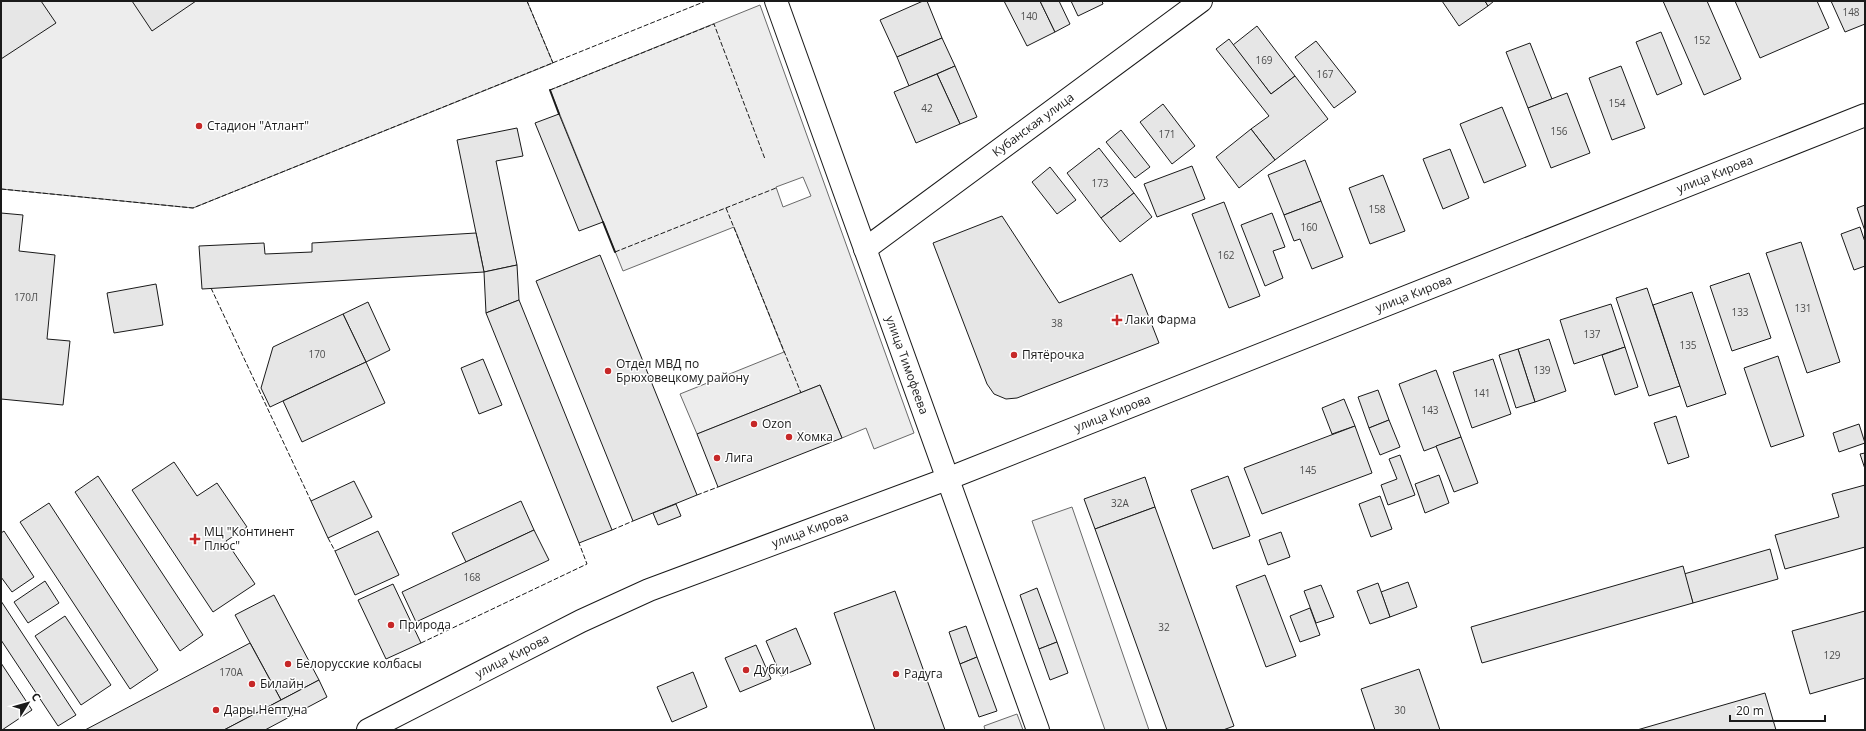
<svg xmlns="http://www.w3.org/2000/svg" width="1866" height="731" font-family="'Open Sans',sans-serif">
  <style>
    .built { fill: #ededed; stroke: #6a6a6a; fill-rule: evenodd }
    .building { fill: #e6e6e6; stroke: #1a1a1a }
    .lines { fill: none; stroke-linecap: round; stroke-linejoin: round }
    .minor-casing { stroke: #1a1a1a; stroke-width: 24 }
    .tertiary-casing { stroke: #1a1a1a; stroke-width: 24 }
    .minor { stroke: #fff; stroke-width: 22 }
    .tertiary { stroke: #fff; stroke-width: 22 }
    .fence { stroke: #1a1a1a; stroke-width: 1; stroke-dasharray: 5 2; stroke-linecap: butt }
    .wall { stroke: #1a1a1a; stroke-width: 2 }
    .poi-dot { fill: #c62828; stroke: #fff; stroke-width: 1.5 }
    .labels { text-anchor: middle; stroke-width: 3; stroke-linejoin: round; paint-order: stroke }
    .number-label { font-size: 10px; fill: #4d4d4d }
    .street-label { font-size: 12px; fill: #1a1a1a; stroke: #fff }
    .poi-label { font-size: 12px; fill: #1a1a1a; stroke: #fff; text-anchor: start }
  </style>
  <rect width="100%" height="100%" fill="#fff"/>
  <g class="built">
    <path d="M1 1H527L553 63 193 208 1 189Z"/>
    <path d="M760 5 914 433 874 449 866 428 842 438 820 385 697 434 680 394 784 352 734 227 623 271 550 90ZM803 177 811 196 783 207 776 187Z"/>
    <path d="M1072 507 1149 730H1105L1032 521Z"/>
    <path d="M1017 714 1023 730H985L984 726Z"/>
  </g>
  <g class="building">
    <path d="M1 1H41L56 23 1 59Z"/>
    <path d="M132 1H196L152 31Z"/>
    <path d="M923 1H927L942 38 897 57 880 20Z"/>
    <path d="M1004 1H1040L1055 32 1027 46Z"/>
    <path d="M1040 1H1059L1070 24 1055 32Z"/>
    <path d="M1071 1H1102L1103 4 1078 16Z"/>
    <path d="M1442 1H1485L1488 6 1459 26Z"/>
    <path d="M1485 1H1494L1488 6Z"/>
    <path d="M1663 1H1707L1741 79 1704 95Z"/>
    <path d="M1735 1H1817L1829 28 1760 58Z"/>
    <path d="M1831 1H1865V24L1845 32Z"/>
    <path d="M1257 26 1295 76 1271 94 1233 45Z"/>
    <path d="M1661 32 1682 84 1657 95 1636 42Z"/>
    <path d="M942 38 955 66 909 86 897 57Z"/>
    <path d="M1229 39 1271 94 1295 76 1328 119 1275 160 1251 129 1269 116 1216 49Z"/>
    <path d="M1316 41 1356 92 1334 108 1295 57Z"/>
    <path d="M1530 43 1552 99 1528 108 1506 52Z"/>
    <path d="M955 66 977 117 960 124 937 74Z"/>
    <path d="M1621 66 1645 128 1612 140 1589 78Z"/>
    <path d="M937 74 960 124 916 143 894 92Z"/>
    <path d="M1567 93 1590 153 1551 168 1528 108Z"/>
    <path d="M1163 104 1195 146 1172 164 1140 122Z"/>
    <path d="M1502 107 1526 166 1484 183 1460 124Z"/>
    <path d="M559 114 603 222 579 231 535 123Z"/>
    <path d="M517 128 523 156 496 161 517 265 484 272 457 140Z"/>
    <path d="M1251 129 1275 160 1239 188 1216 157Z"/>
    <path d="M1121 130 1150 167 1135 178 1106 142Z"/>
    <path d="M1099 148 1134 193 1101 218 1067 173Z"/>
    <path d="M1450 149 1469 198 1443 209 1423 159Z"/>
    <path d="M1305 160 1321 201 1284 215 1268 175Z"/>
    <path d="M1192 166 1205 199 1157 217 1144 184Z"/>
    <path d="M1050 167 1076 200 1057 214 1032 182Z"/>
    <path d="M1383 175 1405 231 1370 244 1349 188Z"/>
    <path d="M1134 193 1152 217 1120 242 1101 218Z"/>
    <path d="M1321 201 1343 257 1312 269 1300 239 1294 241 1284 215Z"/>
    <path d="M1224 202 1260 296 1229 308 1192 214Z"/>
    <path d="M1865 205V231L1857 208Z"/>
    <path d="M1 213 23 215 19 251 55 255 47 339 70 341 63 405 1 399Z"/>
    <path d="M1272 213 1285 247 1273 251 1283 278 1265 286 1241 225Z"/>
    <path d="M1002 216 1059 303 1132 274 1159 343 1017 398 1006 399 994 394 987 384 933 243Z"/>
    <path d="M1860 227 1865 242V266L1854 270 1841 234Z"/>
    <path d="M476 233 484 272 202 289 199 246 264 243 265 254 312 252V243Z"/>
    <path d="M1801 242 1840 362 1807 373 1766 253Z"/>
    <path d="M600 255 697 495 633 521 536 281Z"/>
    <path d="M517 265 519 300 486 313 484 272Z"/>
    <path d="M1749 273 1771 338 1732 351 1710 286Z"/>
    <path d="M156 284 163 325 114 333 107 293Z"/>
    <path d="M1647 288 1680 386 1649 396 1616 298Z"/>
    <path d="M1692 292 1726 394 1687 407 1653 305Z"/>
    <path d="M519 300 612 530 579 543 486 313Z"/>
    <path d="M368 302 390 350 366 362 343 314Z"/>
    <path d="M1611 304 1625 347 1574 364 1560 320Z"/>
    <path d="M343 314 366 362 270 407 261 388 273 347Z"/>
    <path d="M1549 339 1566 391 1535 402 1518 349Z"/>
    <path d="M1625 347 1638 387 1615 395 1602 355Z"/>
    <path d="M1518 349 1535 402 1516 408 1499 355Z"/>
    <path d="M1778 356 1804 436 1771 447 1744 368Z"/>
    <path d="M483 359 502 405 479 414 461 368Z"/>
    <path d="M1493 359 1511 414 1472 428 1453 372Z"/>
    <path d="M366 362 385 403 302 442 283 401Z"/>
    <path d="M1436 370 1461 437 1424 451 1399 384Z"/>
    <path d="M820 385 842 438 718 487 697 434Z"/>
    <path d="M1378 390 1389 420 1369 428 1358 397Z"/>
    <path d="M1344 399 1355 426 1332 434 1322 408Z"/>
    <path d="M1676 416 1689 457 1668 464 1654 423Z"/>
    <path d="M1389 420 1400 447 1380 455 1369 428Z"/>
    <path d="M1859 424 1865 443 1839 452 1833 433Z"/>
    <path d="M1355 426 1372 473 1262 514 1244 468Z"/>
    <path d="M1461 437 1478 483 1454 492 1436 446Z"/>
    <path d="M1865 453V469L1860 454Z"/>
    <path d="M1400 455 1415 495 1388 505 1381 485 1397 479 1389 459Z"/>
    <path d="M174 462 197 496 217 483 247 527 226 541 255 584 213 612 132 490Z"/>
    <path d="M1439 475 1449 503 1425 513 1415 484Z"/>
    <path d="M98 476 203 635 180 651 75 492Z"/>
    <path d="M1228 476 1250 536 1213 549 1191 490Z"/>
    <path d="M1145 477 1155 507 1095 529 1084 499Z"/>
    <path d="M354 481 372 517 328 538 311 501Z"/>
    <path d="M1865 485V547L1785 569 1775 535 1839 517 1832 494Z"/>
    <path d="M1380 496 1392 529 1371 537 1359 504Z"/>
    <path d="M521 501 534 530 466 562 452 533Z"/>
    <path d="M49 503 158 670 130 689 20 522Z"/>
    <path d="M676 504 681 516 658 525 653 513Z"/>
    <path d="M1155 507 1234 726 1223 730H1167L1095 529Z"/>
    <path d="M534 530 549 560 416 622 402 592Z"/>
    <path d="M4 531 34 577 12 592 1 577V533Z"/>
    <path d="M378 531 399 575 355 595 335 551Z"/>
    <path d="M1281 532 1290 557 1268 565 1259 540Z"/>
    <path d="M1770 549 1778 579 1693 603 1684 574Z"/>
    <path d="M1683 566 1693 603 1482 663 1471 627Z"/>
    <path d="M1265 575 1296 656 1266 667 1236 586Z"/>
    <path d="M45 581 59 603 28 623 14 602Z"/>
    <path d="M1408 582 1417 607 1390 617 1381 592Z"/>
    <path d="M1378 583 1390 617 1370 624 1357 591Z"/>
    <path d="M393 584 421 643 386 659 358 600Z"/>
    <path d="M1321 585 1334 617 1316 623 1304 591Z"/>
    <path d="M1037 588 1057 642 1039 649 1020 595Z"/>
    <path d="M895 591 945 730H875L834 613Z"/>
    <path d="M274 595 319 680 281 700 235 615Z"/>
    <path d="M1 601 76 715 58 726 1 640Z"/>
    <path d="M1310 608 1320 635 1300 642 1290 616Z"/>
    <path d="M1865 611V678L1810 694 1792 631Z"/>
    <path d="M65 616 111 685 81 705 35 636Z"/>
    <path d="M966 626 977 657 960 664 949 632Z"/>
    <path d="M796 628 811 664 781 676 766 641Z"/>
    <path d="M1057 642 1068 673 1050 680 1039 649Z"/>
    <path d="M250 643 281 700 224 730H85Z"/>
    <path d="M756 645 771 679 740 692 725 658Z"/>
    <path d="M977 657 997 711 979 717 960 664Z"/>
    <path d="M1 663 32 710 2 730H1Z"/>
    <path d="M1419 669 1440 730H1375L1361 689Z"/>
    <path d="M693 672 707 707 672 722 657 687Z"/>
    <path d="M319 680 327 697 265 730H224Z"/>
    <path d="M1765 693 1776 730H1637Z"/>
  </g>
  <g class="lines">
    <defs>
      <g id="minor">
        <path id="s1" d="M865 249 1201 1"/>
        <path id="s2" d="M368 730 581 621 649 590 947 479 1865 115"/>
      </g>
      <g id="tertiary">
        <path id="s3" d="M776 1 1038 730"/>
      </g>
    </defs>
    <use href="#minor" class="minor-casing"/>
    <use href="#tertiary" class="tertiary-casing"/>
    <use href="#minor" class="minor"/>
    <use href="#tertiary" class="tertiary"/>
    <g class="fence">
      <path d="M527 1 553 63"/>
      <path d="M550 90 714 24 765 159"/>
      <path d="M1 189 193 208 706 1"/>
      <path d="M726 208 801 393"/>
      <path d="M615 252 776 188"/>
      <path d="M211 288 311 501"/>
      <path d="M697 495 718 487"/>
      <path d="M612 530 633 521"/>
      <path d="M328 538 335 551"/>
      <path d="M421 643 587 564 579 543"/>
    </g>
    <g class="wall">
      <path d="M550 90 559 114"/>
      <path d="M603 222 615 252"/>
    </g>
  </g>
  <g class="poi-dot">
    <circle cx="199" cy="126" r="4"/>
    <path d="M1115 314h4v4h4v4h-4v4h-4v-4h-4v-4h4z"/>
    <circle cx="1014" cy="355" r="4"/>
    <circle cx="608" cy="371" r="4"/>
    <circle cx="754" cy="424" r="4"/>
    <circle cx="789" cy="437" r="4"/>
    <circle cx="717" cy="458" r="4"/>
    <path d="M193 533h4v4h4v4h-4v4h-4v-4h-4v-4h4z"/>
    <circle cx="391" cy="625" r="4"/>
    <circle cx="288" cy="664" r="4"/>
    <circle cx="746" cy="670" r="4"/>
    <circle cx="896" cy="674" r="4"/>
    <circle cx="252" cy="684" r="4"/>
    <circle cx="216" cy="710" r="4"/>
  </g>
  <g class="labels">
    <g class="number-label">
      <text x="1851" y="16">148</text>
      <text x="1029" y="20">140</text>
      <text x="1702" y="44">152</text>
      <text x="1264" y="64">169</text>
      <text x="1325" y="78">167</text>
      <text x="1617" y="107">154</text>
      <text x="927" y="112">42</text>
      <text x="1559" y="135">156</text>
      <text x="1167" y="138">171</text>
      <text x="1100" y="187">173</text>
      <text x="1377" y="213">158</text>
      <text x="1309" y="231">160</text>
      <text x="1226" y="259">162</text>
      <text x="26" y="301">170Л</text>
      <text x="1803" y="312">131</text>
      <text x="1740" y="316">133</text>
      <text x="1057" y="327">38</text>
      <text x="1592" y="338">137</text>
      <text x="1688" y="349">135</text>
      <text x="317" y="358">170</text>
      <text x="1542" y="374">139</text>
      <text x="1482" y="397">141</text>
      <text x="1430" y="414">143</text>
      <text x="1308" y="474">145</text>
      <text x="1120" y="507">32А</text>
      <text x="472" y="581">168</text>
      <text x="1164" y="631">32</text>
      <text x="1832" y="659">129</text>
      <text x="231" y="676">170А</text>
      <text x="1400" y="714">30</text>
    </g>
    <g class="street-label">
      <text dy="4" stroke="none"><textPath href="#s1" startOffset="209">Кубанская улица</textPath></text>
      <text dy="4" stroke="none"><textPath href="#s2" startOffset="1458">улица Кирова</textPath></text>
      <text dy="4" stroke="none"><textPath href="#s2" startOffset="1134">улица Кирова</textPath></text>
      <text dy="4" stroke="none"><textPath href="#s3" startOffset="387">улица Тимофеева</textPath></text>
      <text dy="4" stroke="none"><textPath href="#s2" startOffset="810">улица Кирова</textPath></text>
      <text dy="4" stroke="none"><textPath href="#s2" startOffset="486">улица Кирова</textPath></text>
      <text dy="4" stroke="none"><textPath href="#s2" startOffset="162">улица Кирова</textPath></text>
    </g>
    <g class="poi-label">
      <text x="207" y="130">Стадион "Атлант"</text>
      <text x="1125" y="324">Лаки Фарма</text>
      <text x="1022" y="359">Пятёрочка</text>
      <text x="616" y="368">Отдел МВД по<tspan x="616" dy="14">Брюховецкому району</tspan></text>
      <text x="762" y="428">Ozon</text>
      <text x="797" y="441">Хомка</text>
      <text x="725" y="462">Лига</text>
      <text x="204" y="536">МЦ "Континент<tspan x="204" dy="14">Плюс"</tspan></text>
      <text x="399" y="629">Природа</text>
      <text x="296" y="668">Белорусские колбасы</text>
      <text x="754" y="674">Дубки</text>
      <text x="904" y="678">Радуга</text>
      <text x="260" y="688">Билайн</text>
      <text x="224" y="714">Дары Нептуна</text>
    </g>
  </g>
  <rect width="1866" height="731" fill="none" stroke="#1a1a1a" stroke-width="4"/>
  <g transform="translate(28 703) rotate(53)" stroke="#ffffff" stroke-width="3" paint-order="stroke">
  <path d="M0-3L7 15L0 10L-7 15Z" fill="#1a1a1a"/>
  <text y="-6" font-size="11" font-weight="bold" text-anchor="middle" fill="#1a1a1a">С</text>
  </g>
  <path d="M1730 715v6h95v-6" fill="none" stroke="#1a1a1a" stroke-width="2"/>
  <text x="1736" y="715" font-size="12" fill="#1a1a1a" stroke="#ffffff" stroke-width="3" paint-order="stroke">20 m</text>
</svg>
